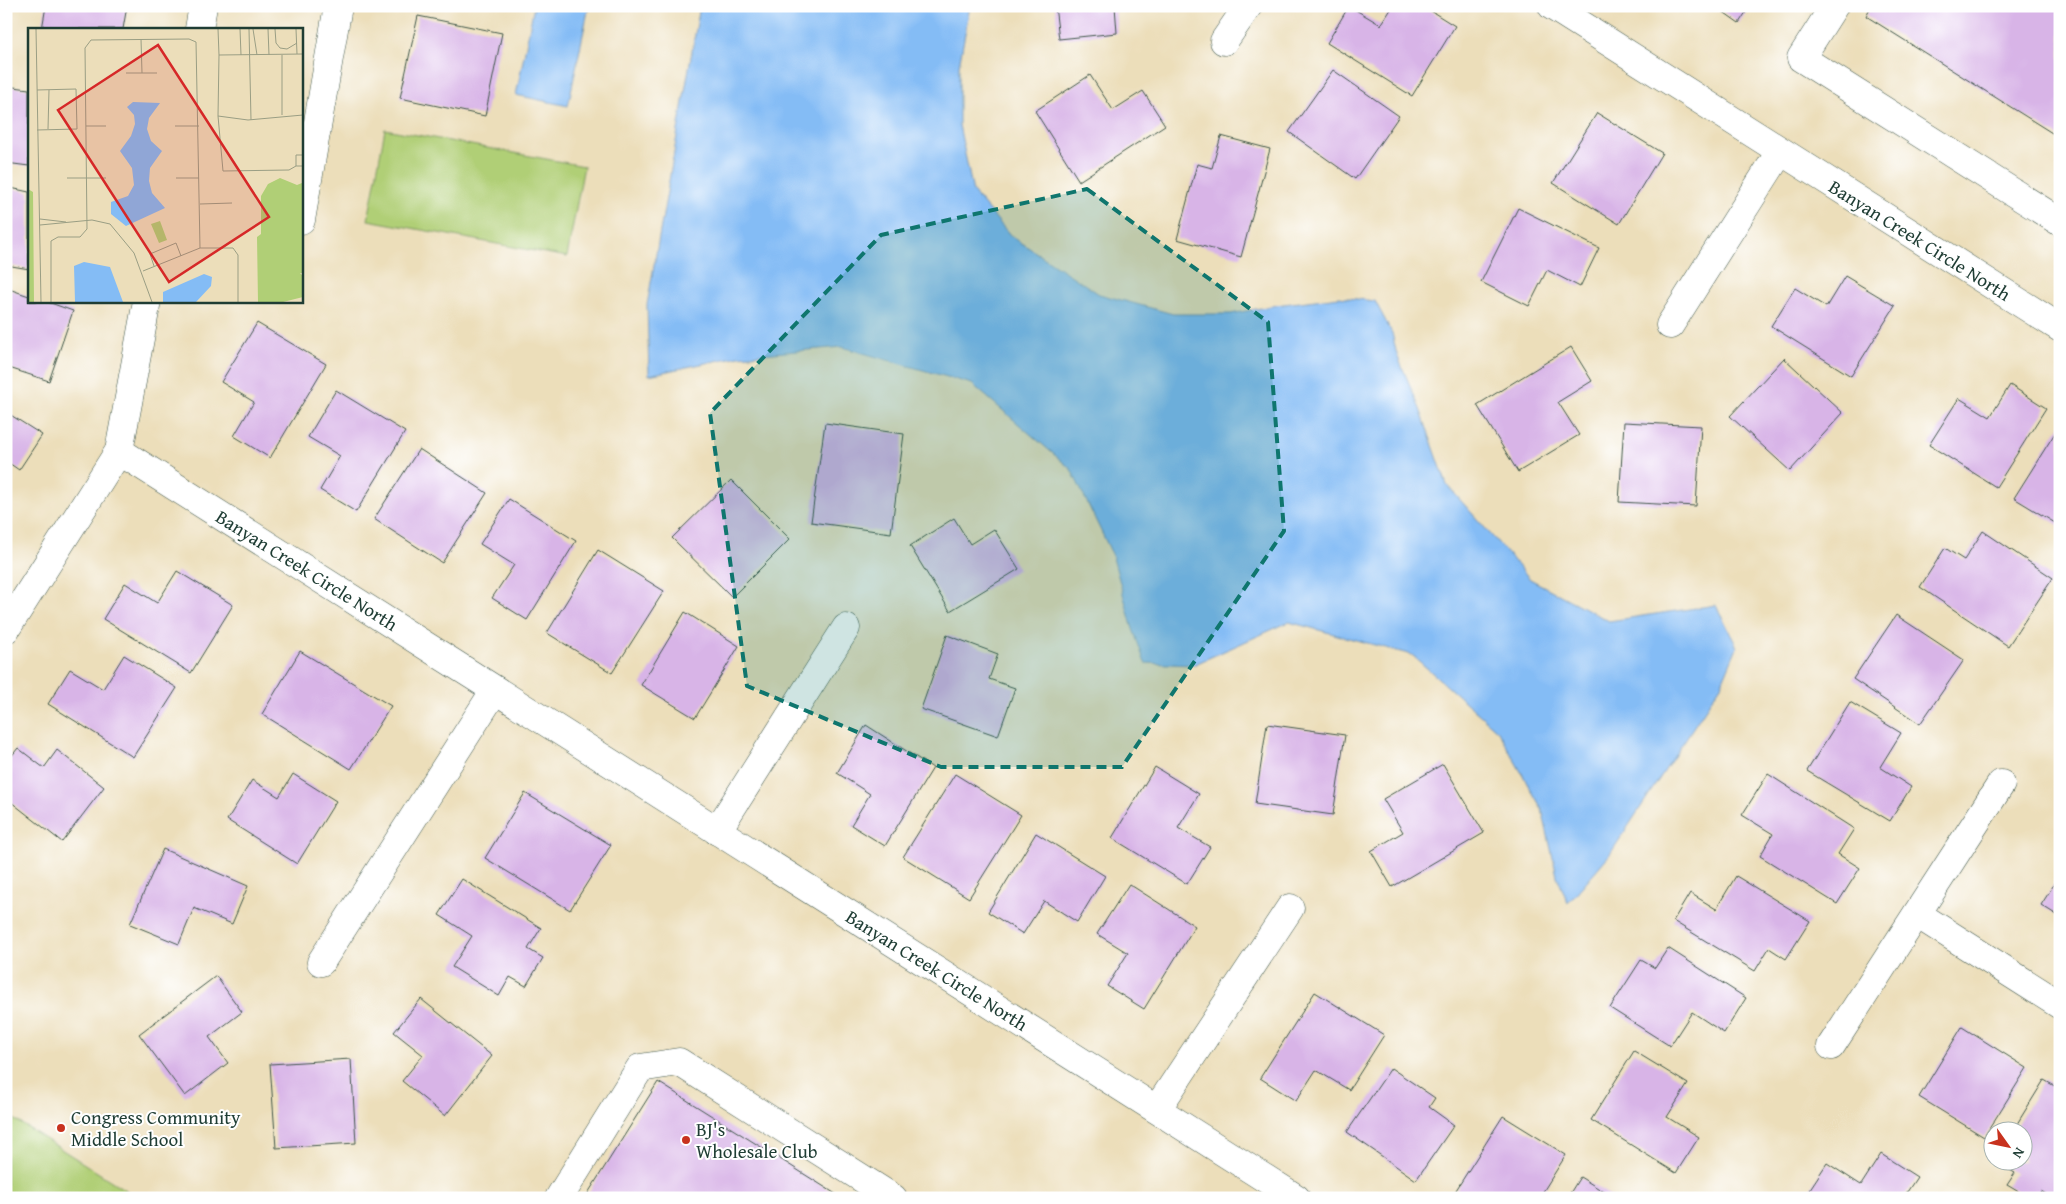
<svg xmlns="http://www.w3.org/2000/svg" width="2066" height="1204" font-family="'Gentium Book Plus',serif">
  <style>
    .green { fill: #b0cf76; stroke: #688655 }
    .water { fill: #84bcf5; stroke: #527c94 }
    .building { fill: #d8b4e7 }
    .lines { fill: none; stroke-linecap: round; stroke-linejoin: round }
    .minor-casing { stroke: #3e5548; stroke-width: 29 }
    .minor { stroke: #fff; stroke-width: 28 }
    .marked { fill: #0f766e; fill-opacity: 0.2; stroke: #0f766e; stroke-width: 4; stroke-dasharray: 10 6; stroke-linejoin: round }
    .poi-dot { fill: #c8321e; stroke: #fff; stroke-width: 2 }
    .labels { text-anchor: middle; stroke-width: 4; stroke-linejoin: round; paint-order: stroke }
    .street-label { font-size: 19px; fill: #1f3d34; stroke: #fff }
    .poi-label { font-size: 19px; fill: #1f3d34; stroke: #fff; text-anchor: start }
    .inset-road { fill: none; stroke: #9a9e84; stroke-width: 1 }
    .view { fill: #d62828; fill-opacity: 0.15; stroke: #d62828; stroke-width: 2.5 }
    .inset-edge { fill: none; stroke: #1f3d34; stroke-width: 2.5 }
  </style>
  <rect width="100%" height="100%" fill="#fff"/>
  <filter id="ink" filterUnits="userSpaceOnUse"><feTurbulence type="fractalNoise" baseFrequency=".02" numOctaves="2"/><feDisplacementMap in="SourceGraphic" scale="10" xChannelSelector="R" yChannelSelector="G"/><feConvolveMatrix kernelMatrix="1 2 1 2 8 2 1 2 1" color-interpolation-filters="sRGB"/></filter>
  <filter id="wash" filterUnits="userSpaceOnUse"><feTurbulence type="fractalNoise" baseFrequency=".0096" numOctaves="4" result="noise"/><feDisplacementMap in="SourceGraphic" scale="20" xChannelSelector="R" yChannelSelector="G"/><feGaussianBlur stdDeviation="1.12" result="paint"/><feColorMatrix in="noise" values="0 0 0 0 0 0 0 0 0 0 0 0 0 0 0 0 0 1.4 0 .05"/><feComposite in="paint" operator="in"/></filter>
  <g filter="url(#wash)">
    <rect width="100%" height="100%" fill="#ecdeba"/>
    <g class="green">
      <path d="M385 129 584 166 567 257 368 220Z"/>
      <path d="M6 1114 138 1198H6Z"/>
    </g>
    <g class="water">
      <path d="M534 6H589L568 106 516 95Z"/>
      <path d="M700 6H970L959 66V125L973 192 1011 236 1099 294 1173 314H1231L1276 305 1339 297 1375 301 1392 333 1397 355 1420 409 1447 485 1530 579 1609 621 1716 605 1737 647 1721 685 1610 854 1568 903 1557 876 1542 809 1498 731 1412 655 1289 622 1193 665 1145 663 1132 626 1112 554 1071 469 972 384 842 347 739 356 649 375 647 305Z"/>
    </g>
    <g id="blocks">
      <g class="building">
        <path d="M46 6H127L123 29H42Z"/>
        <path d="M1055 6H1115L1117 33 1059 39Z"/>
        <path d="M1349 6 1381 25 1393 6H1423L1455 26 1412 96 1327 43Z"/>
        <path d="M1715 6H1750L1739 23Z"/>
        <path d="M1871 6H2060V138L1866 16Z"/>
        <path d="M418 16 502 33 485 116 400 98Z"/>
        <path d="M1333 70 1399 116 1355 179 1289 132Z"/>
        <path d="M1090 75 1113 110 1143 91 1165 125 1079 181 1035 111Z"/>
        <path d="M6 86 29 89V166L6 163Z"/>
        <path d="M1597 113 1662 153 1619 224 1553 183Z"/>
        <path d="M1221 136 1270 149 1241 257 1177 239 1197 164 1212 168Z"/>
        <path d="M6 187 29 192V269L6 265Z"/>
        <path d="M1518 208 1599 248 1580 287 1547 270 1529 306 1481 282Z"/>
        <path d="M1845 276 1895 306 1851 376 1771 326 1795 288 1826 307Z"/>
        <path d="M6 288 29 296V301H45L73 311 49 381 6 367Z"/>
        <path d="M257 323 326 364 270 458 234 436 254 402 221 382Z"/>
        <path d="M1571 347 1592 381 1558 402 1579 435 1518 472 1477 405Z"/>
        <path d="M1784 358 1843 413 1790 471 1730 416Z"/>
        <path d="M2010 385 2046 408 1996 487 1929 445 1959 398 1990 417Z"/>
        <path d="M336 390 405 432 356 512 320 490 340 456 308 437Z"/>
        <path d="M6 412 42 435 19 470 6 461Z"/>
        <path d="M1624 422 1701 426 1696 506 1619 502Z"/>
        <path d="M825 423 904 434 891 533 811 522Z"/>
        <path d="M2060 425V526L2014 498Z"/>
        <path d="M419 449 487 493 442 563 374 519Z"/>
        <path d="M731 480 790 539 732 597 672 538Z"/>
        <path d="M509 499 576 541 527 620 492 598 514 565 480 544Z"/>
        <path d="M954 518 970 544 994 529 1019 569 950 611 910 546Z"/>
        <path d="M1983 531 2053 578 2008 646 1920 587 1945 548 1964 560Z"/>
        <path d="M598 550 664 591 612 673 547 633Z"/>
        <path d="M177 571 233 605 191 673 103 619 125 583 157 603Z"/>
        <path d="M685 612 739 646 695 718 641 685Z"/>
        <path d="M1896 615 1964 660 1920 724 1853 679Z"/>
        <path d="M947 635 998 654 989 679 1015 688 998 736 921 709Z"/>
        <path d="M300 651 391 706 351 769 262 714Z"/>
        <path d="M124 655 177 688 133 757 48 704 70 669 103 689Z"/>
        <path d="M1850 702 1901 733 1880 767 1911 787 1890 821 1807 771Z"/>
        <path d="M1267 724 1345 735 1333 815 1255 804Z"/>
        <path d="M866 725 933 768 885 846 851 825 870 794 837 773Z"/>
        <path d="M18 748 44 768 57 750 104 787 62 842 6 798V763Z"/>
        <path d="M1443 764 1484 833 1392 887 1371 851 1403 832 1383 799Z"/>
        <path d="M1155 767 1199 794 1178 828 1210 847 1187 884 1112 838Z"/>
        <path d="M293 774 336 801 297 864 227 820 252 780 279 797Z"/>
        <path d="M955 774 1021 815 969 898 903 857Z"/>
        <path d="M1768 774 1854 829 1838 854 1860 868 1837 904 1760 856 1773 834 1742 815Z"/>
        <path d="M525 793 611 845 570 910 485 858Z"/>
        <path d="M1036 833 1105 876 1077 922 1044 901 1023 934 988 912Z"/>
        <path d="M163 849 248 886 232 924 194 908 179 944 130 924Z"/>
        <path d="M2060 875V917L2041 905Z"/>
        <path d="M1736 876 1810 921 1786 959 1769 948 1755 971 1673 921 1690 893 1716 909Z"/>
        <path d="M462 879 541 928 528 949 543 958 526 986 510 977 499 996 452 967 472 936 439 915Z"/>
        <path d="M1129 884 1195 926 1144 1009 1107 986 1128 953 1097 934Z"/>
        <path d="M1668 948 1746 998 1724 1033 1692 1012 1670 1046 1610 1008 1641 960 1655 968Z"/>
        <path d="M216 976 242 1012 209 1037 228 1063 185 1096 139 1034Z"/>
        <path d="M1315 992 1384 1035 1349 1090 1316 1070 1296 1101 1260 1078Z"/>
        <path d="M421 999 492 1056 445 1116 402 1081 423 1055 394 1032Z"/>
        <path d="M1962 1027 2027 1068 1984 1137 1919 1097Z"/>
        <path d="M1634 1051 1688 1084 1667 1117 1699 1137 1676 1173 1591 1120Z"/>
        <path d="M351 1059 356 1143 276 1148 270 1064Z"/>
        <path d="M1391 1068 1435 1098 1429 1107 1454 1125 1416 1180 1347 1132Z"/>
        <path d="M2044 1080 2060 1089V1133L2058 1136 2060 1138V1198H2052L2041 1191 2037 1198H2029L2007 1185 2015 1173 1996 1162H2024V1132H2012Z"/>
        <path d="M658 1082 842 1198H585Z"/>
        <path d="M1503 1116 1566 1155 1539 1198H1451Z"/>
        <path d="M1881 1154 1917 1177 1903 1198H1804L1827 1163 1861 1185Z"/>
        <path d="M1580 1177 1614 1198H1567Z"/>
      </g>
    </g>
  </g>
  <g filter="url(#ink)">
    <use href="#blocks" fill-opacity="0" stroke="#3e5548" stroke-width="1"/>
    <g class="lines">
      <defs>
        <g id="minor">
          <path d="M1552 6 2060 328"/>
          <path d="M1834 6 1801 58 2060 222"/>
          <path d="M199 29 203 6"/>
          <path d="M1224 41 1248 6"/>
          <path d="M301 220 338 6"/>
          <path d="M1670 325 1780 152"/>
          <path d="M119 451 1296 1198"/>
          <path d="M6 629 119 451 147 301"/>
          <path d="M717 831 846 628"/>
          <path d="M1917 914 2060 1005"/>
          <path d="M321 962 495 690"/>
          <path d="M1831 1046 2001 784"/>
          <path d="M1157 1109 1290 908"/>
          <path d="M559 1198 640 1068 679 1062 893 1198"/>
        </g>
      </defs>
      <use href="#minor" class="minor-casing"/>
      <use href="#minor" class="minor"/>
    </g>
  </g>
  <path class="marked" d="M1087 189 1268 322 1284 531 1122 767H941L747 686 710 413 881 235Z"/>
  <g class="poi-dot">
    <circle cx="61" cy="1128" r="5"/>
    <circle cx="686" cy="1140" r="5"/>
  </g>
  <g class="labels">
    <g class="street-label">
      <text transform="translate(1920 240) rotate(32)" y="7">Banyan Creek Circle North</text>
      <text transform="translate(307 570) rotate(32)" y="7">Banyan Creek Circle North</text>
      <text transform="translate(937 970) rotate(32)" y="7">Banyan Creek Circle North</text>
    </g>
    <g class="poi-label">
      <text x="71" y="1124">Congress Community<tspan x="71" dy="22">Middle School</tspan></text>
      <text x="696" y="1136">BJ's<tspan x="696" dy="22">Wholesale Club</tspan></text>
    </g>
  </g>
  <g transform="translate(28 28)">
    <rect width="275" height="275" fill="#ecdeba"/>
    <path d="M252 150 269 157 274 155 275 245H272L275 248V269L255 274H230L229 209 233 206V168L240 156ZM0 161 5 164 6 274H0ZM132 193 139 212 131 215 123 196Z" fill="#b0cf76"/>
    <path d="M105 74 132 75 121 90 119 101 123 113 134 123 122 140 121 153 124 165 137 180 98 198 83 186V174L100 168 106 157 104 140 92 123 103 108 107 96 106 87 99 79ZM56 234 82 239 95 274H47L46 238ZM176 246 184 249 183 258 168 274H135V264Z" fill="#84bcf5"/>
    <path class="inset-road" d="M8 1 13 274M190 1 191 27M212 1 213 27M221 1 223 92M225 1 229 27M240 1 241 27M247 1 248 15 252 20 259 21 269 15M268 1 269 26M113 11 114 45M275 26 191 27 190 88 220 92 275 87M254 27V87M98 45H129M9 62 48 61 49 101 9 102M190 88 195 143 261 142 268 138M58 98H78M147 98H171M20 101 21 62M275 127H268V138H275M39 150H78M148 150H171M172 176 204 175M12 191 38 194M12 197 64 192 82 196 106 225 124 274M126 238 122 226 148 215 153 228M115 243 172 220H205L210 227V274M23 274V213L30 209H52L59 201 57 20 63 12 161 11 168 14 172 220"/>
    <path class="view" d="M130 17 241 189 141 254 30 82Z"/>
    <rect width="275" height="275" class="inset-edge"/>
  </g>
  <rect width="2066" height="1204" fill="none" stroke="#fff" stroke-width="25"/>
  <g transform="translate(2008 1146) rotate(123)"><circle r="24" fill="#ffffff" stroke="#a5b1ae"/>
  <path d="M0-4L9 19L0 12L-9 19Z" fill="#c8321e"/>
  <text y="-8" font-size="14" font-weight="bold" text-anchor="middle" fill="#1f3d34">N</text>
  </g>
</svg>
